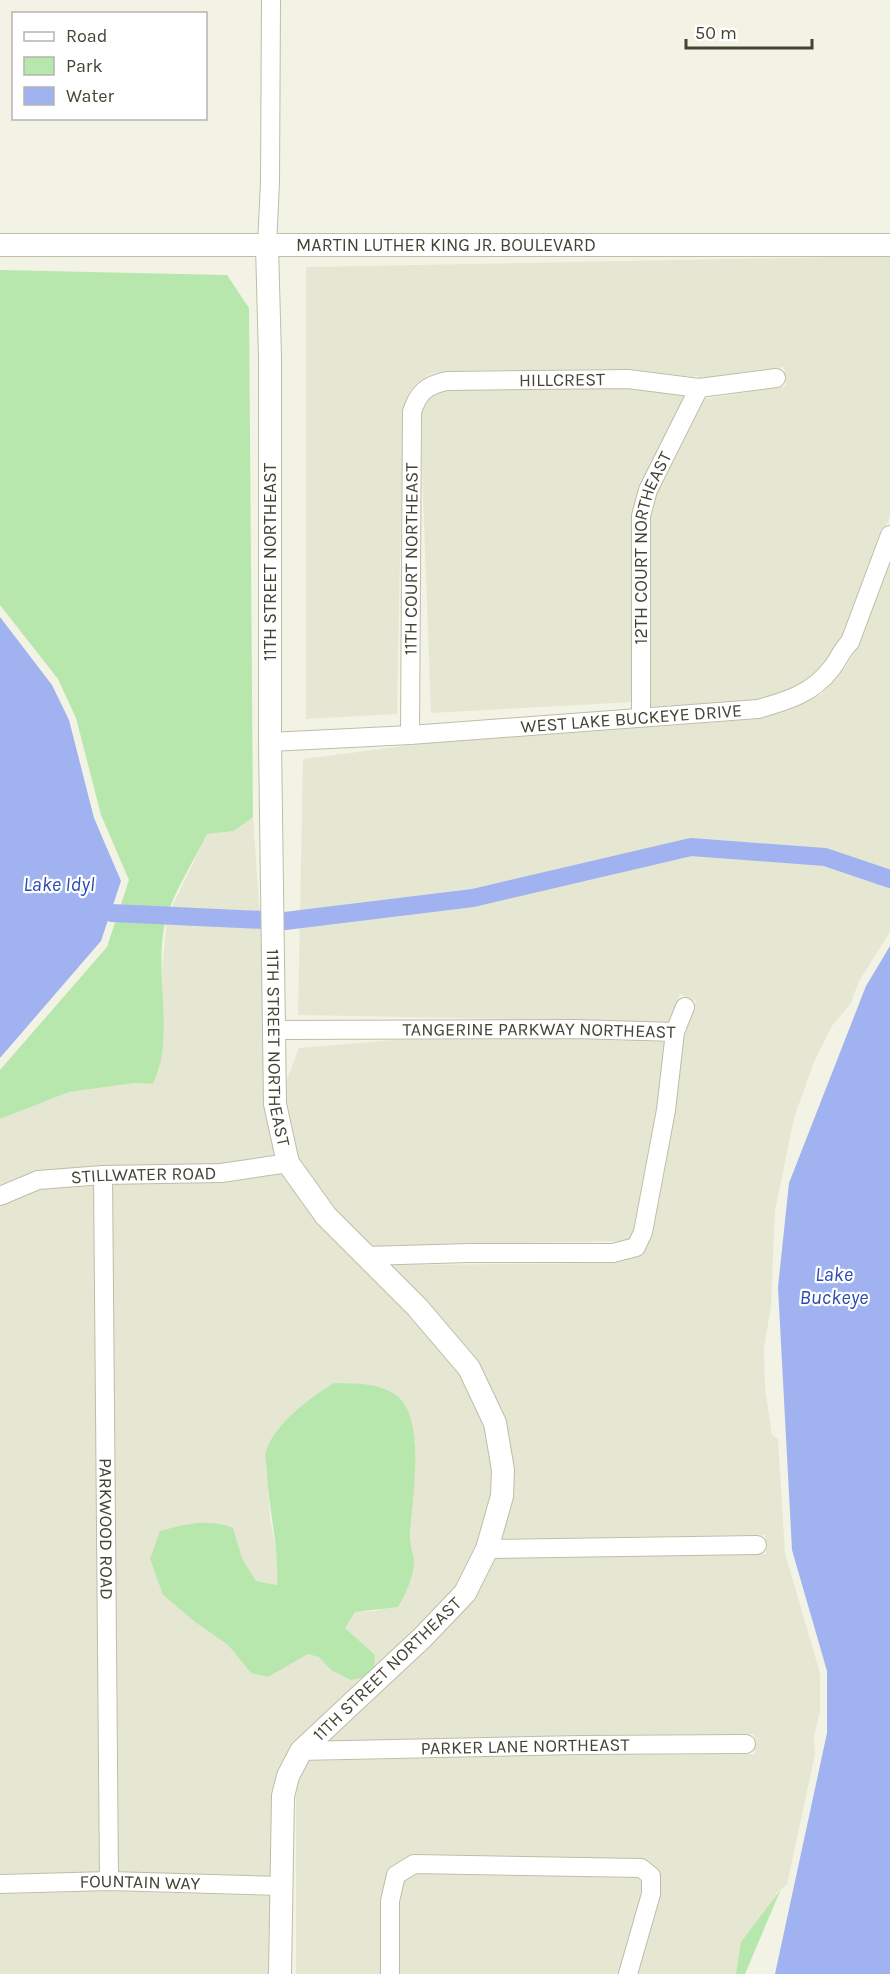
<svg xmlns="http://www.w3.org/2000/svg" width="890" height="1974" font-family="Karla,sans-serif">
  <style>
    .residential { fill: #e6e7d3 }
    .green { fill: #b8e7ad }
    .water { fill: #a0b3f0 }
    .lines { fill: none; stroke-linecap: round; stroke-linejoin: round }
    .canal { stroke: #a0b3f0; stroke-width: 18 }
    .minor-casing { stroke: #bdbea7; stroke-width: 20 }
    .tertiary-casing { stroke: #bdbea7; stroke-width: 24 }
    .minor { stroke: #fff; stroke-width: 18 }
    .tertiary { stroke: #fff; stroke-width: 22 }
    .labels { text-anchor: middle; stroke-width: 4.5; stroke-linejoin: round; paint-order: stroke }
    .street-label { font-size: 18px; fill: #454434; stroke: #fff }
    .water-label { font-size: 20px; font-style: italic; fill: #2d4ab1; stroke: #fff }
  </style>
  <rect width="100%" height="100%" fill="#f2f3e5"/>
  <g class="residential">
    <path d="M890 256V516L843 636 834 652 811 679 782 693 757 700 650 707 649 519 656 494 704 399 786 386 784 367 700 378 695 375 694 377 629 369 447 371 431 374 415 384 409 393 403 412 397 714 306 719V267Z"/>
    <path d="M628 388 685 396 641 484 632 515 633 702 431 713 420 414 424 402 436 393 447 390Z"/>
    <path d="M890 564V932L859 981 851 1003 832 1026 814 1062 794 1118 775 1211 771 1306 764 1348 765 1388 772 1435 778 1439 785 1553 820 1673V1712L814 1736 815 1754 787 1885 777 1892 739 1962 736 1974H638L659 1896V1876L656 1868 647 1860 414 1854 392 1866 387 1873 381 1901V1974H296V1778L306 1761 580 1755 755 1754 754 1734 579 1735 325 1742 492 1559 766 1554 765 1535 498 1539 508 1441 389 1265 613 1263 639 1256 652 1235 674 1112 684 1035 696 1001 680 994 668 1022 298 1015 303 759 419 744 759 719 788 711 822 694 847 665 858 646Z"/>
    <path d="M253 817 264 973 266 1107 358 1261 359 1266H364L454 1361 481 1409 492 1445 493 1494 478 1547 458 1587 374 1671V1655L345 1628 354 1612 377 1611 407 1591 414 1563 410 1544 415 1440 284 1423 266 1452 270 1518 278 1561 277 1585 256 1581 242 1558 233 1528 163 1595 195 1622 228 1645 251 1673 268 1677 308 1654 319 1656 331 1670 368 1676 298 1742H293L271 1876 118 1872 112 1166H95L101 1872 0 1874V1119L69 1092 135 1083 153 1084 159 1071 162 1048V971L167 917 207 834 234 831Z"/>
    <path d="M575 1039 665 1042 657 1108 635 1229 630 1239 624 1241 370 1246 333 1209 296 1158 283 1090 299 1048 392 1040Z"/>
    <path d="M416 1874 639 1878 642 1881V1893L619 1974H398L399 1902 403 1882Z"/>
    <path d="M109 1891 271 1896V1974H0V1894Z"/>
  </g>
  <g class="green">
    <path d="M0 270 227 275 249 308 253 817 234 831 207 834C195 859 175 890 167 916 151 968 177 1036 153 1084L135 1083 69 1092 0 1119V1070L107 947 129 880 101 815 76 718 58 679 0 605Z"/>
    <path d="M334 1383C356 1384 377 1382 396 1395 428 1419 411 1502 410 1537 410 1546 414 1555 414 1564 412 1580 406 1594 398 1607L355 1612 345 1628 375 1655 374 1671 368 1676 351 1680 331 1670 319 1657 308 1654 268 1677 251 1673 228 1645 195 1622 163 1595 150 1559 160 1531C185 1524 208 1518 233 1528L242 1558 256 1581 277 1585C279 1547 269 1511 267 1474 267 1467 264 1457 266 1451 276 1422 310 1398 334 1383Z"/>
    <path d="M781 1889 745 1974H736L741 1942Z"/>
  </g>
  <g class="water">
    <path d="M0 617 52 685 69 720 94 818 121 881 101 941 0 1058Z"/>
    <path d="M890 946V1974H775L827 1733V1671L792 1550 778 1287 789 1183 866 986Z"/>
  </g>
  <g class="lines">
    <path class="canal" d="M111 913 285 921 473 898 691 847 825 857 890 879"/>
    <defs>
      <g id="minor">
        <path d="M267 246 270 182 271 0"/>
        <path id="s1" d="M641 717V516L648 490 699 388"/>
        <path id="s2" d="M410 735 412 412C418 393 426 385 447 381L628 379 699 388 776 378"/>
        <path id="s3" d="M270 742 410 735 758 709C787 701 813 693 831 669 838 661 842 649 850 642L890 535"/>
        <path id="s4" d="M273 1030 575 1029 675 1032"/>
        <path id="s5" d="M103 1175 109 1881"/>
        <path id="s6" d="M0 1196 38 1180 103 1175 221 1173 288 1163"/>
        <path d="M367 1256 469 1253H613L636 1247 643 1232 666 1110 675 1032 685 1007"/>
        <path d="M487 1549 757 1545"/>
        <path id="s7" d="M301 1751 580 1745 746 1744"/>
        <path id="s8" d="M0 1884 109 1881 280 1886"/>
        <path d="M390 1974V1901L396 1875 414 1864 641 1868 651 1876V1894L628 1974"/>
      </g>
      <g id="tertiary">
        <path id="s9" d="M0 245H890"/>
        <path id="s10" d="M267 246 270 357V742L275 1104 288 1163 326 1216 417 1307 469 1368 495 1423 503 1470 502 1496 487 1549 465 1593 423 1637 301 1751 288 1776 283 1796 280 1974"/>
      </g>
    </defs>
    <use href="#minor" class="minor-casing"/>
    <use href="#tertiary" class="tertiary-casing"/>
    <use href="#minor" class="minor"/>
    <use href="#tertiary" class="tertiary"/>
  </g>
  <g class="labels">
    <g class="street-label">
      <text dy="6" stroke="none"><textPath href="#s9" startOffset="446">MARTIN LUTHER KING JR. BOULEVARD</textPath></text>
      <text dy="6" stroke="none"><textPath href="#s2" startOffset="488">HILLCREST</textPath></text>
      <text dy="6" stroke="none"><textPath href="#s1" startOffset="171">12TH COURT NORTHEAST</textPath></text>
      <text dy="6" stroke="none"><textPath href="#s2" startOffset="176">11TH COURT NORTHEAST</textPath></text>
      <text transform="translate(270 562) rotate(-90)" y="6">11TH STREET NORTHEAST</text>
      <text dy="6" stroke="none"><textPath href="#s3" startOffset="362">WEST LAKE BUCKEYE DRIVE</textPath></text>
      <text dy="6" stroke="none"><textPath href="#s4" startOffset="266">TANGERINE PARKWAY NORTHEAST</textPath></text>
      <text dy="6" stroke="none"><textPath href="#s10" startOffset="802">11TH STREET NORTHEAST</textPath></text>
      <text dy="6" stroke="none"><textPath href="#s6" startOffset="147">STILLWATER ROAD</textPath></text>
      <text dy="6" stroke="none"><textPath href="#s5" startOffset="354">PARKWOOD ROAD</textPath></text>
      <text transform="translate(387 1669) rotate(-44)" y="6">11TH STREET NORTHEAST</text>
      <text dy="6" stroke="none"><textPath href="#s7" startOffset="224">PARKER LANE NORTHEAST</textPath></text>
      <text dy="6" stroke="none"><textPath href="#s8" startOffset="140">FOUNTAIN WAY</textPath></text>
    </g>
    <g class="water-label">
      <text x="59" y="891">Lake Idyl</text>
      <text x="834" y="1281">Lake<tspan x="834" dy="23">Buckeye</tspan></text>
    </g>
  </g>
  <rect x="12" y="12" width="195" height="108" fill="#ffffff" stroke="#b5b4ae" stroke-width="1.5"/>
  <rect x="24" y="32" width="30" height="9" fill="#ffffff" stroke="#b5b4ae" stroke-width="1.5"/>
  <text x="66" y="42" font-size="18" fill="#454434">Road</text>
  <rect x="24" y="57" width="30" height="18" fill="#b8e7ad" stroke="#b5b4ae" stroke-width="1.5"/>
  <text x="66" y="72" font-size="18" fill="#454434">Park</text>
  <rect x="24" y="87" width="30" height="18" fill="#a0b3f0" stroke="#b5b4ae" stroke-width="1.5"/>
  <text x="66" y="102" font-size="18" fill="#454434">Water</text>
  <path d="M686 39v9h126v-9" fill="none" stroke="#454434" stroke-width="3"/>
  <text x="695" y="39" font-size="18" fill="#454434" stroke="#ffffff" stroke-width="4.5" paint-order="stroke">50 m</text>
</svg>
